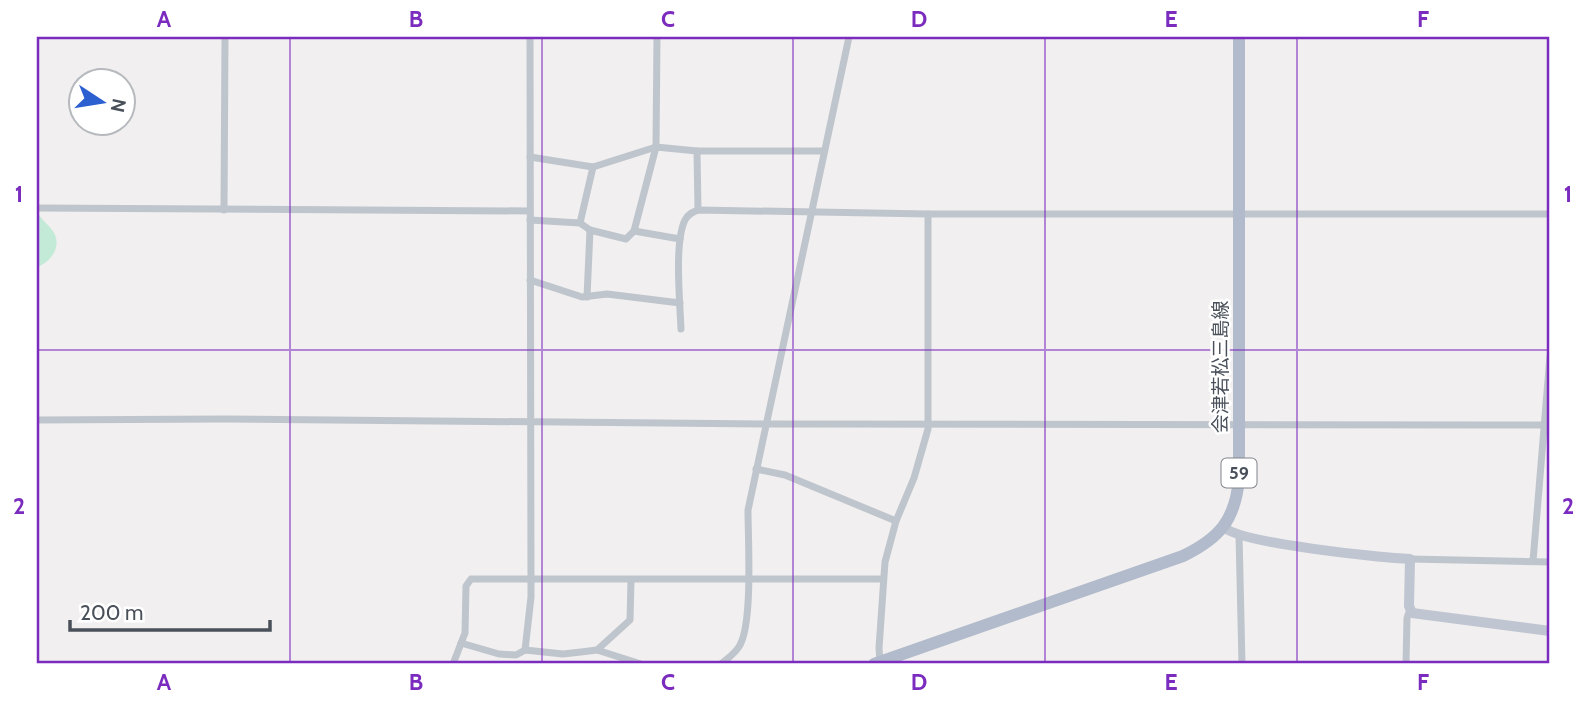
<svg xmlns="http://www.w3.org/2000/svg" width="1587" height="701" font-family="Cabin,'Noto Sans JP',sans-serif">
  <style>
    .green { fill: #c2ead6 }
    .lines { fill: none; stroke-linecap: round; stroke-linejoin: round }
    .street { stroke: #bfc5cc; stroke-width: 7 }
    .secondary { stroke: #bfc5d1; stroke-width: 10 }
    .primary { stroke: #b2bbcb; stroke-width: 12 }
    .grid { fill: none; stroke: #7b2cbf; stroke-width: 2; stroke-opacity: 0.55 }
    .labels { text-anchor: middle; stroke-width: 5; stroke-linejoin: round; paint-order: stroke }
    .shield { fill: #fff; stroke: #80848c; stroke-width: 2 }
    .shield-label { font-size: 18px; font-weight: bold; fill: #49505a }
    .street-label { font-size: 19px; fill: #49505a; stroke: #fff }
    .neatline { fill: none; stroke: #7b2cbf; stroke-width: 2.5 }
    .grid-label { font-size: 23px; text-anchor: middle; font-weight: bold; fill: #7b2cbf }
  </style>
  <rect width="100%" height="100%" fill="#f1efef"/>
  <path class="green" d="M37 212C41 220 52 227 55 235 61 249 49 263 37 267Z"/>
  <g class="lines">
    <g class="street">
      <path d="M697 151 698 210"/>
      <path d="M530 157 593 167 656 147 697 151H824"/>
      <path d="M593 167 580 223 590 230 626 239 634 231 656 147 657 37"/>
      <path d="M37 208 530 211"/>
      <path d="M224 210 225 37"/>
      <path d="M530 220 580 223"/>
      <path d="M634 231 680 239"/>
      <path d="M530 280 582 297 607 294 680 303"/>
      <path d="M587 297 590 230"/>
      <path d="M681 329C680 303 674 242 685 220 688 214 693 212 698 210L928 214H1550"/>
      <path d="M37 420 224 419 766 424 1544 425"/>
      <path d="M756 469 785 475 896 521"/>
      <path d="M1239 534 1242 664"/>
      <path d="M1410 559 1550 562"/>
      <path d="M1533 561 1550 356"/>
      <path d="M461 643 499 654 516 655 525 650 563 654 581 652 597 650 630 620 631 580"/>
      <path d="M525 650 531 597 530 37"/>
      <path d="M597 650 641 664"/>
      <path d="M880 662 879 648 885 562 896 521 914 478 928 429V214"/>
      <path d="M453 664 465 633 466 586 471 579H883"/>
      <path d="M721 664C727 659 736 653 740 645 753 621 748 539 748 510L849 37"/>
      <path d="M1406 664 1407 618 1409 612"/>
    </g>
    <path class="secondary" d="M1224 527C1238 543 1382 558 1410 559L1409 606 1412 613 1550 631"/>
    <path class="primary" d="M874 664 1183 556C1220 538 1235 520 1239 479V37"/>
  </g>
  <path class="grid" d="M290 37V664M542 37V664M793 37V664M1045 37V664M1297 37V664M37 350H1550"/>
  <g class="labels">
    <rect class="shield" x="1221.5" y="458.5" width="35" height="29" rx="5"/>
    <g class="shield-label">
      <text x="1239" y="479">59</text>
    </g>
    <g class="street-label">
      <text transform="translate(1220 367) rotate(-90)" y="7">会津若松三島線</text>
    </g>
  </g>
  <rect width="1587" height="701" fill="none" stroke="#ffffff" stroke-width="77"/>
  <g transform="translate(102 102) rotate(102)"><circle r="33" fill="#ffffff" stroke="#b6b9bd" stroke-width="2"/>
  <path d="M0-5L12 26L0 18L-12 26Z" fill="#2c5fcf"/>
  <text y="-10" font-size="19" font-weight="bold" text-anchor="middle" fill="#49505a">N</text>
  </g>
  <path d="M70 620v10h200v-10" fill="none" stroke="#49505a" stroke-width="3.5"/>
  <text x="80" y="620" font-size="21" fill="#49505a" stroke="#ffffff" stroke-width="5" paint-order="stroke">200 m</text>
  <rect x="38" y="38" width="1510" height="624" class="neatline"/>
  <g class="grid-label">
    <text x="164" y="27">A</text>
    <text x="416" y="27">B</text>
    <text x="668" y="27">C</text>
    <text x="919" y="27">D</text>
    <text x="1171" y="27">E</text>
    <text x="1423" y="27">F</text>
    <text x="19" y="202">1</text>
    <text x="1568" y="202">1</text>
    <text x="19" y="514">2</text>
    <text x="1568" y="514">2</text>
    <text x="164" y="690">A</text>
    <text x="416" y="690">B</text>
    <text x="668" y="690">C</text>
    <text x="919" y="690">D</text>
    <text x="1171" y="690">E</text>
    <text x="1423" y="690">F</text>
  </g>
</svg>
